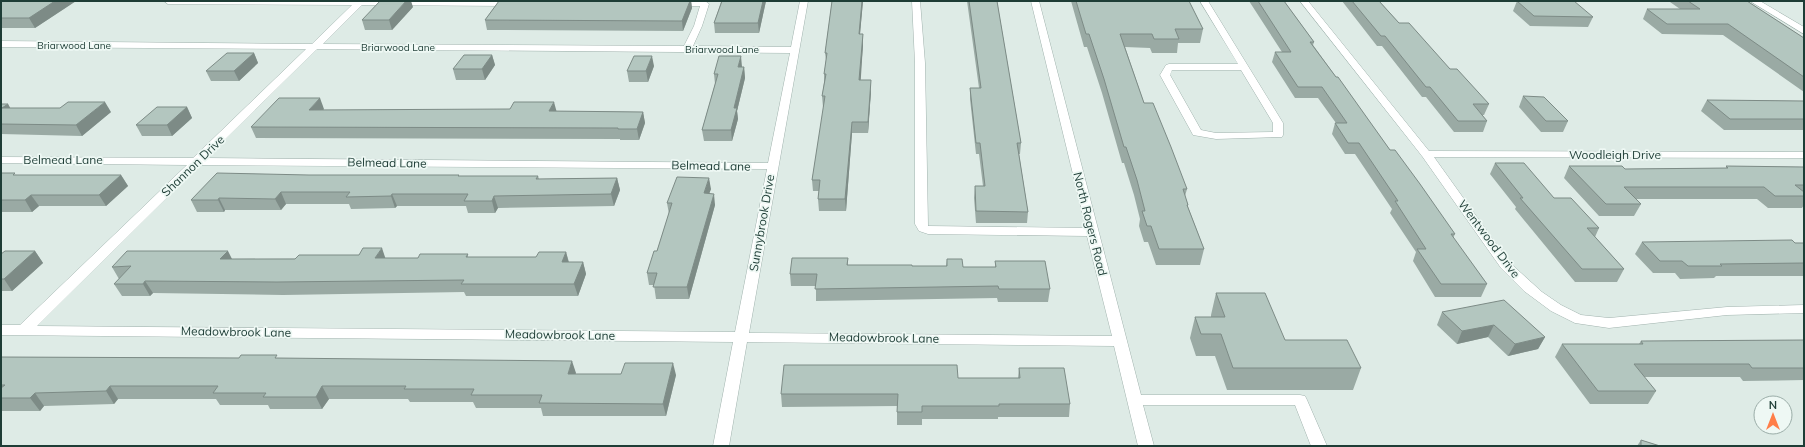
<svg xmlns="http://www.w3.org/2000/svg" width="1805" height="447" font-family="Mulish,sans-serif">
  <style>
    .lines { fill: none; stroke-linecap: round; stroke-linejoin: round }
    .minor-casing { stroke: #a1b3ae; stroke-width: 1 }
    .minor { fill: #fff; fill-rule: evenodd }
    .wall { fill: #9aaaa4 }
    .shaded-wall { fill: #7d8b86 }
    .building { fill: #b3c6bf; stroke: #7d8b86 }
    .labels { text-anchor: middle; stroke-width: 3.5; stroke-linejoin: round; paint-order: stroke }
    .far-street-label { font-size: 10px; fill: #1e3d36; stroke: #eef8f4 }
    .street-label { font-size: 12px; fill: #1e3d36; stroke: #eef8f4 }
  </style>
  <rect width="100%" height="100%" fill="#deebe6"/>
  <g class="lines">
    <defs>
      <g id="minor">
        <path d="M164 1H515L517 3 513 6 362 5 323 44 684 46 694 26 700 6H675L671 3 673 1H705L709 4 702 26 693 46 791 47 800 1H808L749 333 1112 336 1087 236 928 234 919 231 915 224V63L912 1H920L925 63 928 226 1086 228 1031 1H1039L1141 395H1300L1305 396 1307 400 1327 446H1311L1295 405H1143L1154 446H1138L1114 346 747 342 729 446H713L733 342 1 335V325H20L187 165 1 163V157L193 158 306 49 1 47V41L312 44 352 5 168 4ZM317 49 790 53 768 163 206 158ZM200 165 767 169 735 332 37 326Z"/>
        <path d="M1200 1H1208L1283 123V135L1282 137 1216 139 1193 135 1192 133 1160 75 1166 65 1169 64H1238ZM1172 70H1241L1273 123V132L1216 133 1201 130 1170 75Z"/>
        <path d="M1300 1H1308L1429 151 1804 152V158L1434 157 1509 262 1542 292 1561 305 1581 315 1609 318 1727 307 1804 305V313L1727 315 1609 328 1575 323 1551 311 1524 291 1501 268 1422 156Z"/>
        <path d="M1750 1H1760L1804 27V34Z"/>
      </g>
    </defs>
    <use href="#minor" class="minor-casing"/>
    <use href="#minor" class="minor"/>
  </g>
  <g class="wall">
    <path d="M1 1H76L35 28H1Z"/>
    <path d="M499 1H691L692 8 683 31 487 30 485 20Z"/>
    <path d="M707 1H766L759 33H715L714 23 721 2H709Z"/>
    <path d="M832 1H863L860 34H863V45L860 80 871 91 868 133H852L846 211H819L818 199 819 191H813L812 180 824 107H823L822 96 824 83V74L826 60 825 53Z"/>
    <path d="M961 1H997L1021 143 1020 154H1019L1028 212 1027 223H976L974 198 975 186H983L979 154H976L970 99V88H979L967 1Z"/>
    <path d="M1071 1H1189L1203 29 1200 43H1178L1177 53H1152L1150 48 1125 47 1144 103 1187 189 1185 196 1188 205V207L1204 249 1200 265H1156L1148 242H1144L1139 226 1140 219 1134 195 1124 163H1122L1102 93 1087 47H1084Z"/>
    <path d="M1249 1H1284L1314 42 1313 45 1336 77 1390 150 1455 234 1453 238 1487 284 1481 297H1435L1413 261 1416 252 1390 213 1392 209 1355 154H1345L1332 134 1335 123H1336L1318 98H1295L1272 62 1275 52H1282Z"/>
    <path d="M1342 1H1379L1399 23 1489 104 1484 115H1482L1487 121 1483 132H1454L1426 97H1422L1382 46H1377Z"/>
    <path d="M1517 1 1593 17 1588 27 1530 26 1513 11Z"/>
    <path d="M1671 1H1747L1804 38V92L1723 35 1662 34 1643 19 1647 9H1680L1670 2Z"/>
    <path d="M413 7 392 30H365L362 20Z"/>
    <path d="M254 53 258 63 239 81H211L206 71Z"/>
    <path d="M492 55 495 65 485 80H456L453 69Z"/>
    <path d="M654 66 648 82H629L627 71Z"/>
    <path d="M742 67H744L745 78 737 111 738 119 732 141H704L702 130 715 84 714 74Z"/>
    <path d="M1523 96 1568 121 1563 132H1541L1519 107Z"/>
    <path d="M1707 100 1804 101V130H1724L1701 111Z"/>
    <path d="M1 104H8L10 108 111 112 82 136 1 134Z"/>
    <path d="M187 107 192 118 172 136H142L136 125Z"/>
    <path d="M324 109 323 110 556 111 643 112 645 123 639 140H620V139L256 138 251 127Z"/>
    <path d="M1495 163 1554 198 1599 228 1595 237 1624 269 1617 282H1575L1515 209 1516 207 1490 174Z"/>
    <path d="M1569 166 1625 169 1726 168V166L1804 167V205L1802 208H1768L1757 199H1635L1641 204 1634 216H1599L1564 178Z"/>
    <path d="M1 173 17 175H121L128 186 106 206H39L32 212H1Z"/>
    <path d="M309 175H459V176H538L539 179 617 178 620 190 614 206 498 208 495 213H468L466 206H397L395 208 351 209 349 204H286L281 210H225L224 212H197L191 200Z"/>
    <path d="M711 189 709 193 715 205 689 299H656L654 285H649L647 273 657 251 669 214 667 203Z"/>
    <path d="M1642 242 1804 243V276H1716L1714 278 1680 279 1675 273H1653L1635 254Z"/>
    <path d="M35 251 43 263 12 291H1V254Z"/>
    <path d="M566 252 569 262H583L586 274 578 296H466L464 292 283 295 153 293 150 296H122L114 284 119 279 112 267 232 259 418 258 468 254V257H536Z"/>
    <path d="M848 258V265L912 266H946L947 259 963 267H995V261L1050 289 1048 302H998L997 298 816 301V286H791L790 274Z"/>
    <path d="M1216 293 1285 340 1361 368 1353 390H1227L1215 356H1196L1190 338 1195 317H1211V315Z"/>
    <path d="M1442 312 1545 337 1538 349 1508 356 1488 337 1457 344 1437 325Z"/>
    <path d="M1804 340V380L1743 381 1740 377H1644L1656 391 1648 404H1590L1555 357 1562 344H1639L1641 341Z"/>
    <path d="M1 357 278 358 576 374 676 375 666 416H543L541 408H476L473 402H410L408 399H329L322 409H270L268 405H220L216 399H118L114 404 44 406 40 411H2L1 410Z"/>
    <path d="M1019 368 1070 404 1069 417H998V419H922V425H897V406L782 407 781 394 958 378H1018Z"/>
    <path d="M1641 440 1660 446H1637Z"/>
  </g>
  <g class="shaded-wall">
    <path d="M55 1H76L35 28 29 18Z"/>
    <path d="M406 1H411L413 7 392 30 389 20Z"/>
    <path d="M690 1H691L692 8 683 31 682 21Z"/>
    <path d="M763 1H766L759 33 758 23Z"/>
    <path d="M862 1H863L859 45V34Z"/>
    <path d="M863 34V45L860 91 859 80Z"/>
    <path d="M254 53 258 63 239 81 234 71Z"/>
    <path d="M492 55 495 65 485 80 482 69Z"/>
    <path d="M652 56 654 66 648 82 646 71Z"/>
    <path d="M741 56 742 67 739 78 738 67Z"/>
    <path d="M744 67 745 78 737 111 738 119 732 141 731 130 734 108Z"/>
    <path d="M871 80V91L868 133V122Z"/>
    <path d="M320 98 324 109 313 121 309 110Z"/>
    <path d="M105 102 111 112 82 136 76 125Z"/>
    <path d="M554 102 557 113 549 111Z"/>
    <path d="M8 104 14 115 2 108Z"/>
    <path d="M187 107 192 118 172 136 167 125Z"/>
    <path d="M643 112 645 123 639 140 637 129Z"/>
    <path d="M852 122V133L846 211 845 199Z"/>
    <path d="M121 175 128 186 106 206 99 195Z"/>
    <path d="M617 178 620 190 614 206 611 194Z"/>
    <path d="M709 178 711 189 705 205 704 193Z"/>
    <path d="M281 192 286 204 281 210 275 199Z"/>
    <path d="M392 194 397 206 395 208 391 196Z"/>
    <path d="M714 194 715 205 689 299 687 287Z"/>
    <path d="M31 195 39 206 32 212 25 200Z"/>
    <path d="M494 196 498 208 495 213 492 201Z"/>
    <path d="M219 198 225 210 224 212 218 200Z"/>
    <path d="M382 248 386 260 375 258Z"/>
    <path d="M35 251 43 263 12 291 4 279Z"/>
    <path d="M228 251 234 263 220 259Z"/>
    <path d="M566 252 569 264 562 262Z"/>
    <path d="M583 262 586 274 578 296 574 284Z"/>
    <path d="M145 281 153 293 150 296 143 284Z"/>
    <path d="M1494 325 1488 337 1457 344 1462 331Z"/>
    <path d="M1545 337 1538 349 1508 356 1515 344Z"/>
    <path d="M572 361 576 373 571 386 568 374Z"/>
    <path d="M673 363 676 375 666 416 663 404Z"/>
    <path d="M110 386 118 399 114 404 106 391Z"/>
    <path d="M322 386 329 399 322 409 316 397Z"/>
    <path d="M35 393 44 406 40 411 30 398Z"/>
  </g>
  <g class="building">
    <path d="M1 1H55L29 18H1Z"/>
    <path d="M380 1H406L389 20H362Z"/>
    <path d="M499 1H690L682 21 485 20Z"/>
    <path d="M722 1H763L758 23H714Z"/>
    <path d="M832 1H862L859 34H863L859 80H871L868 122H852L845 199H818L820 180H812L825 96H822L826 74H824L827 53H825Z"/>
    <path d="M969 1H997L1021 143H1017L1028 212 976 211 975 186H985L980 143H976L970 88H981Z"/>
    <path d="M1076 1H1189L1203 29H1175L1179 39H1154L1152 34H1120L1144 103H1153L1171 147 1187 189H1183L1188 205H1187L1204 249H1159L1151 226H1147L1142 211H1145L1137 180 1126 147H1124L1104 79 1089 34H1086Z"/>
    <path d="M1258 1H1284L1314 42H1310L1336 77H1338L1390 150H1395L1420 184 1455 234H1451L1487 284H1441L1417 249H1426L1395 201H1398L1359 143H1348L1335 123H1347L1322 87H1298L1275 52H1291Z"/>
    <path d="M1352 1H1379L1399 23H1409L1450 69H1457L1489 104H1473L1487 121H1458L1430 87H1426L1385 36H1381Z"/>
    <path d="M1517 1H1574L1593 17 1534 16Z"/>
    <path d="M1688 1H1747L1804 38V77L1728 24H1667L1647 9H1700Z"/>
    <path d="M227 53H254L234 71H206Z"/>
    <path d="M464 55H492L482 69H453Z"/>
    <path d="M634 56H652L646 71H627Z"/>
    <path d="M719 56H741L738 67H744L734 108H737L731 130H702L718 74H714Z"/>
    <path d="M1523 96 1544 97 1568 121H1546Z"/>
    <path d="M279 98H320L309 110 510 109 514 102H554L549 111 643 112 637 129H618V128L251 127Z"/>
    <path d="M1707 100 1804 101V119H1730Z"/>
    <path d="M68 102H105L76 125 1 124V104H8L2 108H60Z"/>
    <path d="M157 107H187L167 125H136Z"/>
    <path d="M1495 163H1524L1554 198H1571L1599 228H1587L1624 269H1582L1520 198H1523Z"/>
    <path d="M1569 166H1622L1625 169 1728 168 1726 166 1804 167V185H1795L1804 192V196H1775L1764 187H1624L1641 204H1606Z"/>
    <path d="M1 173H15L13 175H121L99 195H31L25 200H1Z"/>
    <path d="M217 173 309 175H459L458 176H538L536 179 617 178 611 194 494 196 492 201H464L468 194H392L391 196 346 197 350 192H281L275 199 219 198 218 200H191Z"/>
    <path d="M677 177 709 178 704 193 714 194 687 287H653L657 273H647L654 251H657L672 203H667Z"/>
    <path d="M1792 240 1795 243H1804V263L1720 264 1722 266H1688L1682 261H1660L1642 242Z"/>
    <path d="M363 248H382L375 258H418L420 254H468L466 257H536L539 252H566L562 262H583L574 284H461L464 280 277 282 145 281 143 284H114L131 266 112 267 127 251H228L220 259H295L299 255H359Z"/>
    <path d="M5 251H35L4 279H1V254Z"/>
    <path d="M792 258H848L847 265H912V266H947V259H962L963 267H996L995 261H1045L1050 289H999L998 286 815 289 817 274H790Z"/>
    <path d="M1216 293H1265L1285 340H1347L1361 368H1233L1221 334H1201L1195 317H1225Z"/>
    <path d="M1504 300 1545 337 1515 344 1494 325 1462 331 1442 312Z"/>
    <path d="M1804 340V368H1752L1749 364H1634L1656 391H1598L1562 344H1643L1641 341Z"/>
    <path d="M241 355H277L275 358 572 361 568 374H621L625 363H673L663 404 539 403 542 395H471L474 389H404L406 386H322L316 397H263L266 393H213L218 386H110L106 391 35 393 30 398H1V388L5 385H1V357L239 358Z"/>
    <path d="M784 365H957L958 378H1020L1019 368H1064L1070 404H999V406H922V412H897L898 394H781Z"/>
    <path d="M1641 440 1660 446H1641Z"/>
  </g>
  <g class="labels">
    <g class="far-street-label">
      <text x="74" y="49">Briarwood Lane</text>
      <text x="398" y="51">Briarwood Lane</text>
      <text x="722" y="53">Briarwood Lane</text>
    </g>
    <g class="street-label">
      <text x="1615" y="159">Woodleigh Drive</text>
      <text x="63" y="164">Belmead Lane</text>
      <text transform="translate(387 163) rotate(1)" y="4">Belmead Lane</text>
      <text transform="translate(193 166) rotate(-44)" y="4">Shannon Drive</text>
      <text transform="translate(711 166) rotate(1)" y="4">Belmead Lane</text>
      <text transform="translate(762 223) rotate(-80)" y="4">Sunnybrook Drive</text>
      <text transform="translate(1090 224) rotate(76)" y="4">North Rogers Road</text>
      <text transform="translate(1489 239) rotate(53)" y="4">Wentwood Drive</text>
      <text transform="translate(236 332) rotate(1)" y="4">Meadowbrook Lane</text>
      <text transform="translate(560 335) rotate(1)" y="4">Meadowbrook Lane</text>
      <text transform="translate(884 338) rotate(1)" y="4">Meadowbrook Lane</text>
    </g>
  </g>
  <rect width="1805" height="447" fill="none" stroke="#1e3d36" stroke-width="4"/>
  <g transform="translate(1773 415)"><circle r="19" fill="#eef8f4" stroke="#9bada8"/>
  <path d="M0-3L7 15L0 10L-7 15Z" fill="#ff7e48"/>
  <text y="-6" font-size="11" font-weight="bold" text-anchor="middle" fill="#1e3d36">N</text>
  </g>
</svg>
